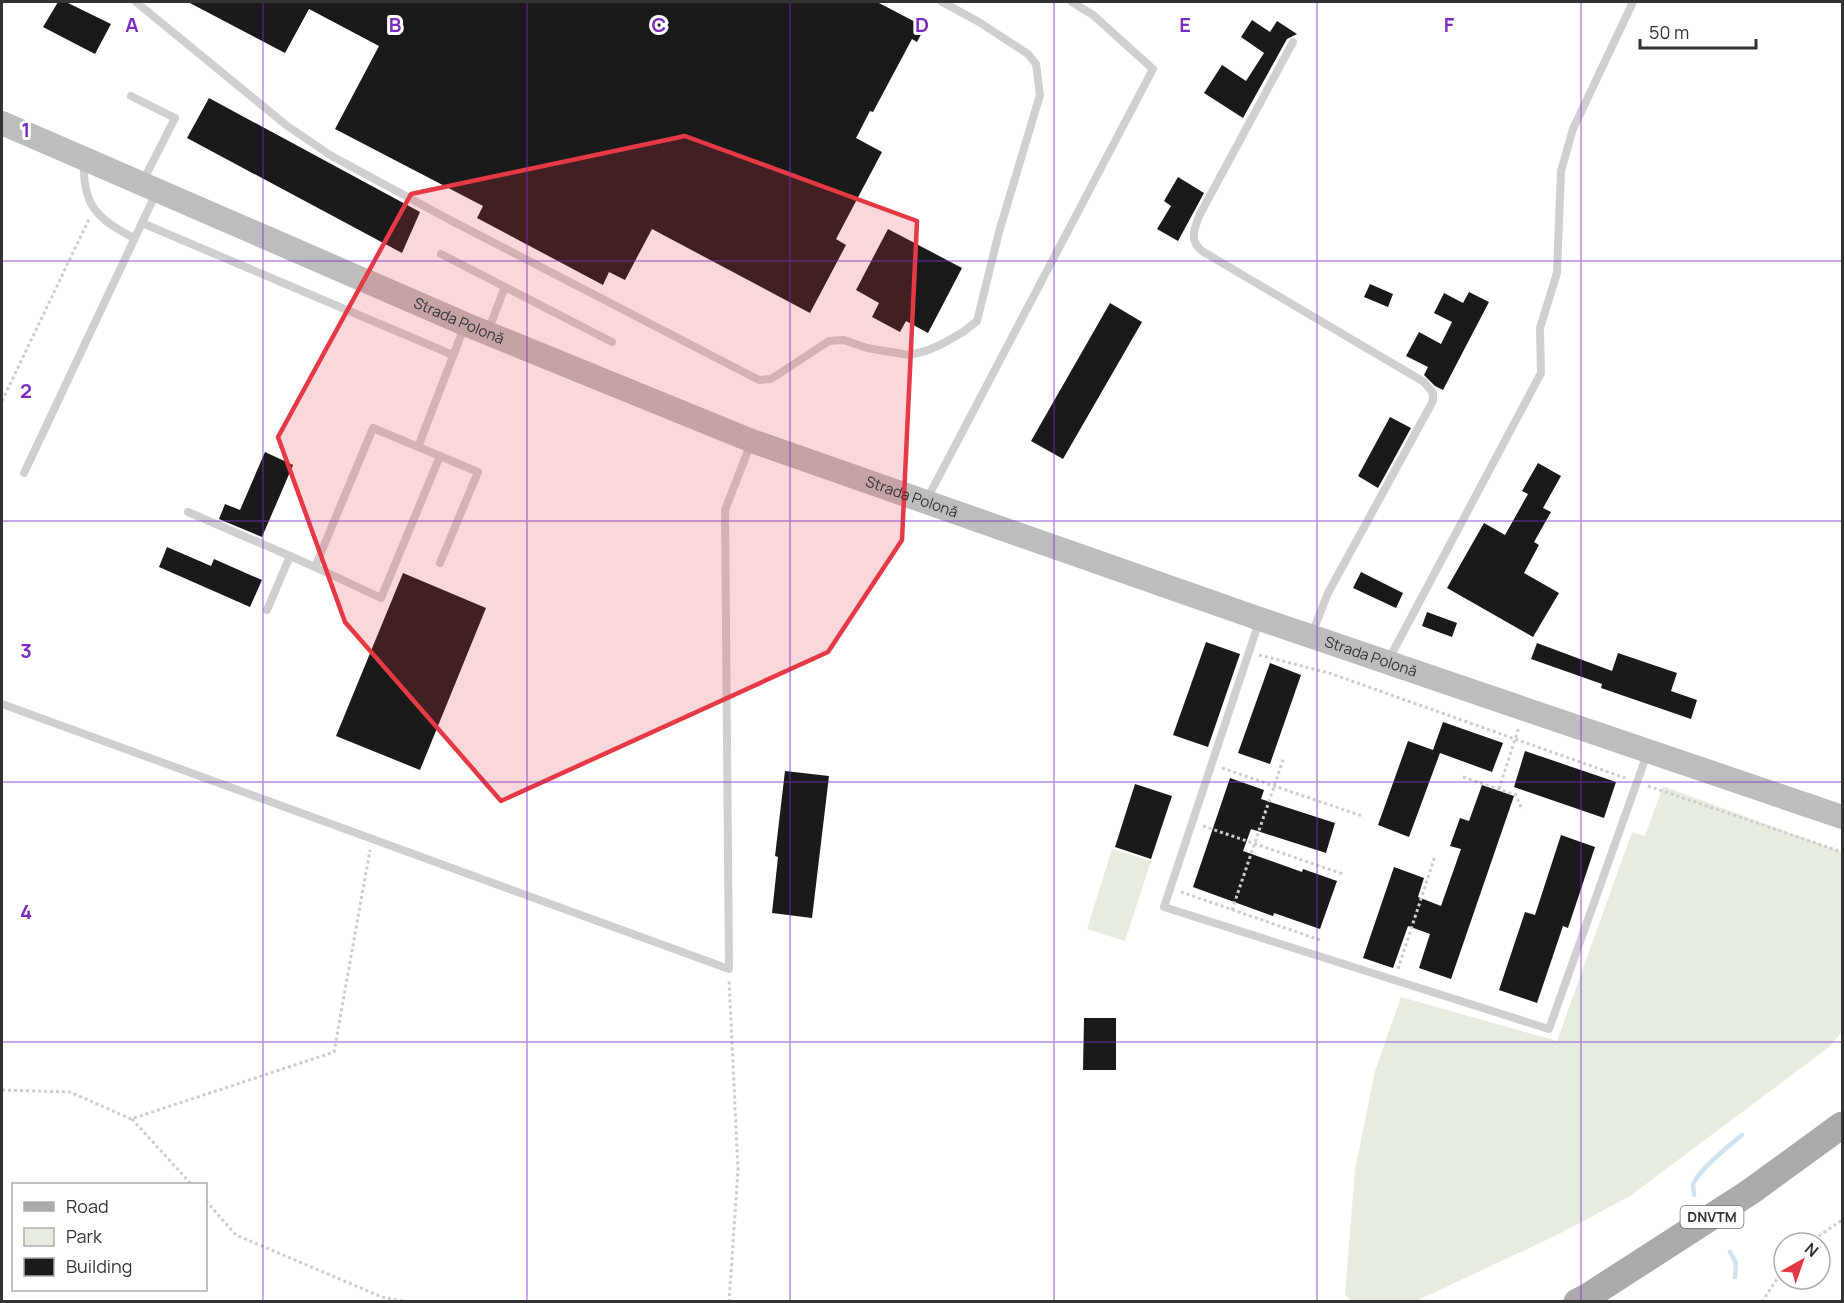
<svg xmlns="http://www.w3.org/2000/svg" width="1844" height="1303" font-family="Manrope,sans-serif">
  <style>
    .green { fill: #e6ecdf }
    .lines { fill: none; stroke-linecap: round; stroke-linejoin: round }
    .stream { stroke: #cfe2ee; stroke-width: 4.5 }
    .building { fill: #1a1a1a }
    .path { stroke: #cdcdcd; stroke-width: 3; stroke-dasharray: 3 3; stroke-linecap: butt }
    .service { stroke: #d0d0d0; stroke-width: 8 }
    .secondary { stroke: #bdbdbd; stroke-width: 24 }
    .primary { stroke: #ababab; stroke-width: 27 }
    .marked { fill: #e63946; fill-opacity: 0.2; stroke: #e63946; stroke-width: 4.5; stroke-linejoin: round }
    .grid { fill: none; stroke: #7b2cbf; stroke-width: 1.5; stroke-opacity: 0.55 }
    .labels { text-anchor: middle; stroke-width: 6; stroke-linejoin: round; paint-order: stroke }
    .shield { fill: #fff; stroke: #707070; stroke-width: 1.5 }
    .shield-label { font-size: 14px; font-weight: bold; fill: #333 }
    .street-label { font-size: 15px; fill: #333; stroke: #fff }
    .grid-label { font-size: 20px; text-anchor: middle; font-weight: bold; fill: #7b2cbf; stroke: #fff; stroke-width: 6; stroke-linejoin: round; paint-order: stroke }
  </style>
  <rect width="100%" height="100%" fill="#fff"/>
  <g class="green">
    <path d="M1663 786 1842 852V1032L1829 1047 1630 1196 1559 1234 1416 1301H1351L1345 1294 1355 1170 1375 1071 1401 997 1557 1041 1632 832 1645 836Z"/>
    <path d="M1112 849 1151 861 1125 941 1087 929Z"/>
  </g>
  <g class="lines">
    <g class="stream">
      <path d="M1694 1195C1694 1192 1693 1188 1693 1185 1697 1171 1730 1145 1742 1135"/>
      <path d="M1730 1252 1736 1263 1735 1277"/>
    </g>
  </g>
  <g class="building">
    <path d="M58 2H66L111 24 95 54 43 27Z"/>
    <path d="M188 2H877L925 27 917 42 912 39 873 112 870 111 856 138 882 152 836 239 846 245 810 313 652 229 625 280 609 272 603 285 477 218 483 206 335 129 379 46 309 9 285 53Z"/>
    <path d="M1252 20 1270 32 1277 21 1297 34 1287 39 1243 118 1204 93 1222 65 1246 81 1264 53 1241 37Z"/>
    <path d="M209 98 420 212 402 253 187 138Z"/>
    <path d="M1178 177 1204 193 1178 241 1157 229 1171 206 1164 201Z"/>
    <path d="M888 229 962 268 928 333 906 321 900 332 872 317 879 303 856 290Z"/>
    <path d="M1370 284 1393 294 1388 307 1364 297Z"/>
    <path d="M1469 292 1489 302 1443 390 1435 386 1424 375 1428 367 1406 356 1419 332 1441 344 1452 322 1434 313 1444 293 1463 303Z"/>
    <path d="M1110 303 1142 322 1063 459 1031 441Z"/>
    <path d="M1390 417 1411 428 1378 488 1358 476Z"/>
    <path d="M265 452 293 465 262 537 219 519 225 504 240 510Z"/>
    <path d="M1538 463 1561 476 1543 508 1551 512 1534 542 1539 545 1524 573 1559 593 1533 637 1447 588 1484 523 1505 535 1528 494 1522 491Z"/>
    <path d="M167 547 211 566 214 559 262 580 250 607 159 567Z"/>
    <path d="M1361 572 1403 593 1396 608 1353 588Z"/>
    <path d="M403 573 486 608 420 770 336 736Z"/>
    <path d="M1427 612 1457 623 1452 637 1422 626Z"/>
    <path d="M1206 642 1240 654 1208 747 1173 735Z"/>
    <path d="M1537 643 1612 671 1618 653 1677 673 1671 691 1697 700 1691 719 1601 688 1602 684 1531 659Z"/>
    <path d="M1270 663 1301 675 1270 764 1238 753Z"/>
    <path d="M1443 722 1503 743 1492 772 1440 753 1409 837 1378 825 1408 741 1433 750Z"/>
    <path d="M1525 751 1616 782 1604 818 1514 787Z"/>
    <path d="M785 771 829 776 812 918 772 913 778 857 775 856Z"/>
    <path d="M1230 778 1264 790 1261 799 1335 823 1326 853 1251 829 1243 851 1302 872 1303 869 1337 881 1320 929 1274 913 1273 916 1193 887Z"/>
    <path d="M1135 784 1172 796 1151 859 1115 847Z"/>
    <path d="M1482 785 1514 796 1451 979 1419 968 1430 934 1408 926 1393 968 1363 958 1394 867 1424 878 1418 897 1441 906 1461 849 1450 846 1460 818 1469 821Z"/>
    <path d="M1561 835 1595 847 1568 928 1563 926 1537 1003 1499 990 1525 912 1535 915Z"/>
    <path d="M1084 1018H1116V1070H1083Z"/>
  </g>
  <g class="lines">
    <g class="path">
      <path d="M2 401 89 219"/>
      <path d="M1259 655 1329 673 1628 779"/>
      <path d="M1222 768 1362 816"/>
      <path d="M1463 777 1516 795 1522 810"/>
      <path d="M1648 786 1842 852"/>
      <path d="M1499 789 1519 727"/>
      <path d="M1203 826 1343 874"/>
      <path d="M1181 892 1320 940"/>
      <path d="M1232 910 1284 757"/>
      <path d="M1398 969 1435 856"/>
      <path d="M2 1090 70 1092 131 1119 334 1052 370 850"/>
      <path d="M132 1119 191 1184"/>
      <path d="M206 1201 236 1235 382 1297 407 1302"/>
      <path d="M1809 1243 1842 1220"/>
      <path d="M729 1302 738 1170 729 979"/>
      <path d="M1762 1302 1784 1268"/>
    </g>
    <g class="service">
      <path d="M136 2 286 125 330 155 450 220 759 380 771 379 829 341 844 340 867 348 909 355 926 351 942 344 963 332 977 321 999 232 1040 95 1036 64 1028 54 979 22 942 2"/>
      <path d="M1293 42 1199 216C1194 230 1189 240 1202 251L1424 382 1433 393V401L1328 593 1311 636"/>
      <path d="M131 96 175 118 143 181"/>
      <path d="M84 160C82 205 96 218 134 238"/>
      <path d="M142 223 453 355"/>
      <path d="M441 254 612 342"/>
      <path d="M488 331 505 287"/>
      <path d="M418 447 465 325"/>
      <path d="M24 473 157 191"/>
      <path d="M926 501 1153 69 1093 15 1072 2"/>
      <path d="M188 512 290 556"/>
      <path d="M315 567 381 598 440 456"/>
      <path d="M267 610 290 556 315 567 373 428 478 472 440 563"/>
      <path d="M1259 622 1164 907 1549 1029 1647 754"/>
      <path d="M1389 659 1541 373 1540 328 1557 273 1561 171 1573 129 1633 2"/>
      <path d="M2 704 729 969 725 510 751 443"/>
    </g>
    <path class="secondary" id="s1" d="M2 123 465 324 752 441 1260 619 1842 817"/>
    <path class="primary" d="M1577 1302 1587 1297 1750 1192 1842 1125"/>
  </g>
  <path class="marked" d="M685 136 917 221 902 540 828 652 501 801 345 622 278 437 411 194Z"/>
  <path class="grid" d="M263 2V1302M527 2V1302M790 2V1302M1054 2V1302M1317 2V1302M1581 2V1302M2 261H1842M2 521H1842M2 782H1842M2 1042H1842"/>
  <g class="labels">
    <rect class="shield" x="1680.5" y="1206" width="63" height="22" rx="4.5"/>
    <g class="shield-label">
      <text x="1712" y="1222">DNVTM</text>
    </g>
    <g class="street-label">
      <text dy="5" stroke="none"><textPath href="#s1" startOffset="498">Strada Polonă</textPath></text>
      <text dy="5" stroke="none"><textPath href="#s1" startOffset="984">Strada Polonă</textPath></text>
      <text dy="5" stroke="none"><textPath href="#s1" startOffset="1470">Strada Polonă</textPath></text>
    </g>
  </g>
  <g class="grid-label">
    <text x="132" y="32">A</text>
    <text x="395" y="32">B</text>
    <text x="659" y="32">C</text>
    <text x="922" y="32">D</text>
    <text x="1185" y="32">E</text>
    <text x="1449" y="32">F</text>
    <text x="26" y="137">1</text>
    <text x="26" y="398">2</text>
    <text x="26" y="658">3</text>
    <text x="26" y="919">4</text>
  </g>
  <rect width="1844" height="1303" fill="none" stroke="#333333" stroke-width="6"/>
  <rect x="12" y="1183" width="195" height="108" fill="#ffffff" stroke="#adadad" stroke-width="1.5"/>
  <rect x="24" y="1202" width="30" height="9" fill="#ababab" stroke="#adadad" stroke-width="1.5"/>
  <text x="66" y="1213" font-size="18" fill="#333333">Road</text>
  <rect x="24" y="1228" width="30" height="18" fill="#e6ecdf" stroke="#adadad" stroke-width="1.5"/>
  <text x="66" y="1243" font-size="18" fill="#333333">Park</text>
  <rect x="24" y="1258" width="30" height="18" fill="#1a1a1a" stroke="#adadad" stroke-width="1.5"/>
  <text x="66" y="1273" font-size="18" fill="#333333">Building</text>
  <g transform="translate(1802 1261) rotate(40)"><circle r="28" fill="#ffffff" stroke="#adadad" stroke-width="1.5"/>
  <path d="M0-4.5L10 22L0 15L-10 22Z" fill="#e63946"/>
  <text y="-9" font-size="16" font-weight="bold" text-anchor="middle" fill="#333333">N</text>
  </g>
  <path d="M1640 39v9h116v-9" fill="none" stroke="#333333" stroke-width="3"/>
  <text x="1649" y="39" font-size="18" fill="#333333" stroke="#ffffff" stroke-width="4.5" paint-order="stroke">50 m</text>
</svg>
